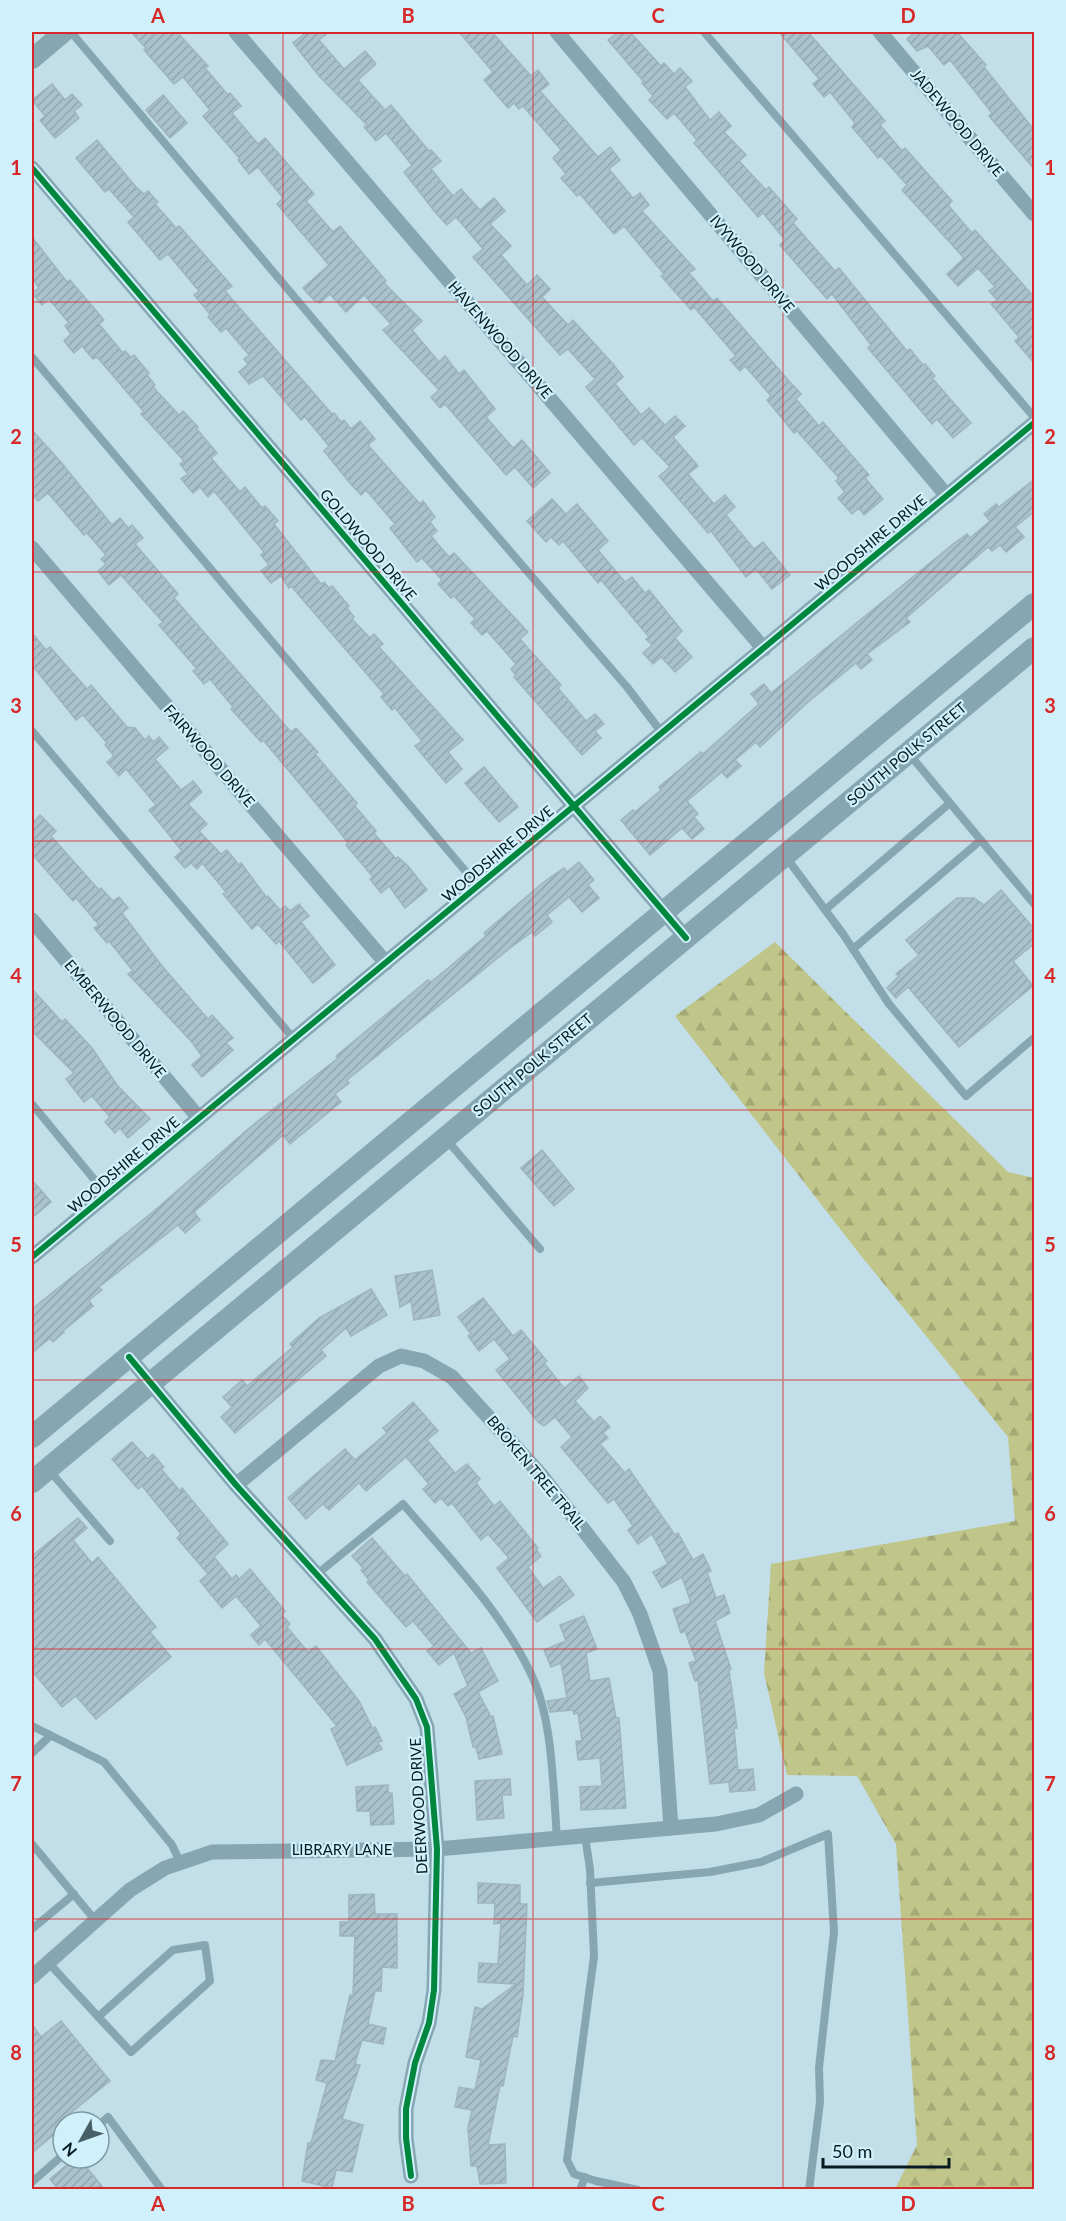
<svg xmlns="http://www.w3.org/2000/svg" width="1066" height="2221" font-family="Lato,sans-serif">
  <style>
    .forest { fill: url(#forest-firs) }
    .building { fill: url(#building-hatch); stroke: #9eb5be; stroke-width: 1.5 }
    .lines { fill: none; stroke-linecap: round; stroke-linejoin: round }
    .service { stroke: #86a7b2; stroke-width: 8 }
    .minor { stroke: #86a7b2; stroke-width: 15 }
    .tertiary { stroke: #86a7b2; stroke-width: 20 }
    .secondary { stroke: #86a7b2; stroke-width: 22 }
    .cycleway-casing { stroke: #d0f0fb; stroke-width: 10 }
    .cycleway { stroke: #00873e; stroke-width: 6 }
    .grid { fill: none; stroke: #d62828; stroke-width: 1.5; stroke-opacity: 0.55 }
    .labels { text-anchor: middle; stroke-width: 4.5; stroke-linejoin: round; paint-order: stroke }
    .street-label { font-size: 15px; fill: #051a21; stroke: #d0f0fb }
    .neatline { fill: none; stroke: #d62828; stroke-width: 2 }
    .grid-label { font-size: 20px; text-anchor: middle; font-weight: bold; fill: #d62828 }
  </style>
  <defs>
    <pattern id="forest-firs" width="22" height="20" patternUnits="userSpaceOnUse" patternTransform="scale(1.5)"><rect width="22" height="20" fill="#c0c589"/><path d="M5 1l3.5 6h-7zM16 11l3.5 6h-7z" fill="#a4a976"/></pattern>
    <pattern id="building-hatch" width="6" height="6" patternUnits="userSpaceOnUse" patternTransform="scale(1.5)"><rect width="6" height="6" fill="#aac2cb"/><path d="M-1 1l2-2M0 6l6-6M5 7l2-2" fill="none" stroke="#91a6ae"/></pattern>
  </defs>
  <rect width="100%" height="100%" fill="#c1dee9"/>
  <path class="forest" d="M775 942 1008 1172 1034 1178V2189H895L917 2145 896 1844 857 1776 787 1775 764 1673 771 1564 1015 1521 1008 1437 858 1252 675 1016Z"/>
  <g class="building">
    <path d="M131 32H177L208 66 205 68 228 95 230 93 241 106 232 113 258 144 265 138 314 194 306 201 333 232 340 226 386 281 384 283 422 321 412 330 439 362 445 356 459 374 464 370 495 409 486 417 513 448 522 440 550 473 533 488 515 467 506 475 445 404 440 408 431 397 439 390 383 330 391 324 364 295 346 312 330 294 320 303 315 301 303 288 329 265 277 204 283 198 258 167 249 174 238 160 240 159 203 116 210 110 183 77 174 84 144 50 146 48Z"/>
    <path d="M307 32H329L319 40 344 69 365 51 376 64 358 80 385 110 391 105 429 151 431 150 441 161 431 169 453 196 461 189 480 210 494 198 505 211 490 224 511 246 501 255 527 285 537 275 550 289 542 297 568 325 573 320 613 364 623 377 615 384 641 415 649 408 665 425 675 416 685 426 673 437 698 466 688 474 714 504 725 495 735 507 726 515 754 549 763 542 790 575 772 589 756 569 746 577 711 531 708 533 659 476 670 467 642 438 634 445 586 387 595 379 568 349 560 355 473 257 483 249 456 217 447 225 435 212 404 172 412 165 386 133 376 141 364 127 367 125 319 76 293 43Z"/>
    <path d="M459 32H492L531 76 538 70 549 84 540 91 598 157 610 147 620 160 609 169 633 198 640 193 649 205 642 211 695 269 689 273 713 301 717 298 789 381 801 394 796 399 819 426 823 422 862 467 869 475 865 478 883 499 864 515 859 508 852 514 838 498 845 492 836 481 839 478 797 431 794 433 767 400 771 396 745 366 740 371 730 360 736 356 694 307 691 310 661 276 664 274 624 226 614 234 580 194 577 196 561 178 566 174 553 158 561 150 523 106 519 109 514 103 508 108 484 80 493 72Z"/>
    <path d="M618 32H630L661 66 664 63 674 74 680 68 692 81 685 87 710 120 719 112 731 126 724 132 746 155 739 161 766 190 769 187 797 219 793 223 835 271 839 268 907 351 910 349 923 365 925 364 935 376 932 378 971 423 953 438 937 419 932 424 868 348 871 345 832 294 827 299 780 245 785 240 763 213 758 217 694 143 697 140 674 113 667 119 649 100 653 96 642 83 644 82 608 40Z"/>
    <path d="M779 32H808L885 121 880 125 902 151 905 148 952 201 948 205 972 233 975 230 1035 298V364L1015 341 1019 337 991 304 997 300 989 291 995 287 978 268 958 286 947 274 964 258 902 190 907 185 881 156 878 158 852 127 855 123 830 92 824 97 813 84 819 79Z"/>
    <path d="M915 32H957L986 65 984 67 1035 131V170L989 116 992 113 950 60 944 65 928 46 917 51 907 39Z"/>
    <path d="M52 84 65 100 72 94 82 105 74 111 79 118 55 138 40 120 45 116 32 100Z"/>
    <path d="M163 95 187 123 170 138 146 110Z"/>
    <path d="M97 140 136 187 144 194 148 191 158 202 155 204 176 228 179 226 232 286 225 291 332 414 334 413 341 422 344 420 351 429 360 421 375 439 368 445 420 504 423 501 435 517 430 522 437 531 431 536 449 557 454 553 528 632 520 639 561 685 558 688 586 721 595 714 604 724 595 731 601 738 582 755 514 677 516 675 511 669 516 664 487 631 482 635 471 623 475 619 454 596 451 598 438 584 442 580 422 558 417 562 390 528 395 524 366 490 361 495 349 482 324 451 329 446 305 417 301 420 263 376 249 384 239 372 248 364 244 359 249 355 226 328 221 332 208 317 210 314 194 295 199 291 168 254 160 260 128 222 134 217 109 189 105 192 76 158Z"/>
    <path d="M32 237 67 282 70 280 104 320 99 324 123 353 125 351 131 357 134 355 149 373 147 375 155 385 153 387 179 415 183 411 198 427 196 428 217 453 211 458 240 492 245 487 262 508 265 506 278 521 274 524 321 584 324 582 329 588 332 586 349 606 347 608 354 617 352 619 370 638 374 634 383 644 379 647 463 740 448 752 462 769 446 783 415 746 422 741 395 708 392 710 381 697 384 694 291 586 289 588 281 576 271 583 261 571 269 565 261 555 264 552 214 491 208 497 200 487 193 493 181 479 188 474 180 464 184 461 141 414 144 412 97 357 93 359 82 346 74 353 64 341 71 334 65 326 69 323 49 299 42 305 32 293 39 288 32 278Z"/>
    <path d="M32 430 60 461 112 525 120 518 128 528 132 525 143 538 135 544 178 594 174 598 291 732 296 728 318 752 315 754 357 803 355 806 376 831 374 833 396 859 398 857 408 866 427 890 405 908 389 886 381 893 370 879 373 877 346 845 348 843 339 831 263 740 261 742 231 709 233 707 210 679 204 684 193 671 197 669 159 625 163 622 121 575 109 585 98 571 106 564 101 559 106 555 87 533 84 535 48 493 38 501 32 494Z"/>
    <path d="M1035 479V511L1015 527 1024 537 1006 552 1000 545 992 551 988 547 906 618 910 622 867 654 872 660 861 669 856 663 808 702 760 747 756 742 735 760 741 766 727 778 722 772 687 801 698 814 694 817 704 829 692 839 682 828 650 855 621 820 633 810 635 812 661 790 659 787 701 752 703 754 759 704 751 694 764 684 771 693 953 544 967 534 970 538 990 521 984 514 996 504 999 507Z"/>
    <path d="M552 499 566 514 577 504 608 541 598 550 625 582 632 577 645 593 649 590 682 631 675 638 692 657 675 672 661 657 653 664 643 653 652 645 646 639 649 637 601 580 598 583 563 541 559 545 551 537 546 542 527 521Z"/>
    <path d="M32 633 46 650 50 647 87 689 91 685 127 727 135 728 145 740 149 736 153 742 159 737 168 748 155 759 181 790 193 781 202 792 188 804 207 824 199 831 221 854 227 850 239 865 241 863 267 898 268 896 280 910 285 906 290 911 299 904 309 916 301 922 335 965 313 983 279 941 276 944 258 924 252 929 223 894 226 892 202 863 197 869 191 863 185 868 175 857 182 851 149 810 156 805 126 769 119 776 107 762 114 756 105 745 107 743 83 715 76 720 32 665Z"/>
    <path d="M484 767 518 807 499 822 465 783Z"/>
    <path d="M40 815 56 831 51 836 99 890 101 888 113 901 119 897 128 908 122 913 162 966 208 1019 212 1015 233 1038 226 1043 233 1050 202 1077 192 1065 202 1056 191 1041 128 974 133 971 109 941 107 943 94 928 99 925 76 898 73 901 32 854V824Z"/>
    <path d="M579 862 594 880 588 885 599 898 582 912 569 897 547 915 552 922 535 936 532 932 510 948 347 1080 349 1083 335 1094 341 1102 290 1144 283 1135 194 1212 200 1220 185 1233 178 1225 141 1254 99 1287 102 1290 89 1300 93 1306 63 1331 64 1332 53 1342 50 1338 32 1353V1309L154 1211 248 1129 338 1058 336 1056 428 980 431 982 448 968 486 936 484 933 545 881 564 868 567 872Z"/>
    <path d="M1001 890 1035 930V943L1013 961 1033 986 959 1047 908 987 896 998 887 988 899 976 896 974 919 955 906 940 957 898H974L984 905Z"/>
    <path d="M32 989 62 1022 65 1019 92 1048 117 1085 150 1119 128 1138 120 1128 115 1133 105 1122 110 1117 92 1096 84 1102 66 1079 74 1073 32 1031Z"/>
    <path d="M542 1150 574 1189 554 1206 521 1168Z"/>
    <path d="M32 1180 51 1202 32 1218Z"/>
    <path d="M432 1270 440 1315 414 1320 411 1301 400 1307 395 1276Z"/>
    <path d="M371 1289 387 1315 351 1336 346 1328 321 1350 326 1356 235 1433 221 1417 232 1407 223 1397 242 1380 247 1386 293 1347 290 1344 319 1318Z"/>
    <path d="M483 1298 513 1336 521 1330 547 1361 544 1363 564 1388 579 1376 588 1388 575 1401 594 1422 600 1416 610 1427 603 1433 608 1438 600 1444 625 1473 629 1469 675 1535 678 1533 693 1560 703 1554 711 1571 707 1572 716 1598 724 1595 730 1613 715 1621 731 1669 729 1670 737 1728H734L738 1770 753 1769 755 1790 730 1792 729 1782 710 1784 698 1680 695 1681 689 1663 696 1661 685 1631 681 1633 673 1609 691 1603 682 1577 662 1588 653 1572 668 1564 652 1534 638 1544 628 1530 633 1526 614 1499 608 1503 561 1447 572 1437 555 1417 544 1426 538 1422 496 1370 510 1359 494 1339 479 1351 468 1336 471 1334 458 1317Z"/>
    <path d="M413 1402 438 1431 427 1440 455 1473 467 1464 480 1479 476 1483 494 1506 500 1501 538 1548 536 1549 541 1556 528 1567 543 1588 560 1576 574 1595 537 1622 497 1568 509 1558 488 1534 481 1540 452 1503 448 1506 441 1498 435 1503 423 1489 429 1484 406 1457 366 1491 359 1483 329 1510 323 1504 306 1519 288 1498 345 1449 355 1460 387 1433 383 1428Z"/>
    <path d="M132 1442 148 1459 153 1454 164 1467 161 1469 180 1491 182 1488 228 1544 214 1557 232 1579 236 1575 239 1579 250 1569 285 1611 282 1615 290 1624 287 1627 308 1652 316 1646 359 1701 373 1729 375 1727 382 1741 378 1742 382 1749 347 1765 331 1729 337 1726 265 1639 259 1645 251 1635 261 1626 236 1596 222 1608 200 1581 208 1574 177 1538 181 1534 142 1486 138 1489 112 1459Z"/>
    <path d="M78 1518 87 1528 73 1540 92 1563 98 1557 156 1627 150 1632 171 1657 96 1719 76 1696 62 1707 32 1671V1556Z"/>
    <path d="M372 1538 405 1576 407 1574 471 1653 481 1648 498 1681 478 1692 491 1717 493 1716 502 1754 479 1759 476 1747H473L466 1717 454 1694 468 1686 454 1653 439 1665 427 1651 434 1646 413 1621 406 1627 367 1582 369 1580 361 1570 363 1568 352 1556Z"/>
    <path d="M584 1616 597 1649 586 1653 590 1681 609 1678 616 1718H619L626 1808 581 1810 580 1787 602 1786 600 1758 578 1760 576 1741H582L578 1713 574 1714 573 1710 550 1712 547 1701 567 1698 561 1663 551 1667 544 1650 566 1641 560 1625Z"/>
    <path d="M510 1779 511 1795H502L504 1818 477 1820 475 1781Z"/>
    <path d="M388 1785V1793H392L394 1824 371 1825 370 1811H357L356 1787Z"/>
    <path d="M478 1883 520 1885V1904H527L523 1995 517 2037 513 2036 503 2086 500 2085 488 2145 505 2144 506 2183 480 2184 477 2166H471L468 2128 472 2110 455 2107 459 2087 475 2090 481 2060 466 2057 475 2007 482 2009 516 1984 478 1982 479 1963 498 1964 501 1923 494 1924 495 1903H478Z"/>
    <path d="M374 1894 375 1914H397V1968L382 1967 381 1991H375L368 2024 386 2028 383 2044 362 2040 355 2064 360 2065 342 2119 363 2125 352 2172 336 2170 332 2188 302 2181 308 2143H311L327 2083 316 2080 321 2060 335 2061 350 1995 353 1996 355 1936H340V1922H349V1895Z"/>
    <path d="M61 2021 110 2081 67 2116 71 2121 63 2122V2127L32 2153V2024L41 2037Z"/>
    <path d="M75 2158H79L105 2190H59L50 2179Z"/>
  </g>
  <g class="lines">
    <g class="service">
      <path d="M71 32 447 478 627 687 662 733"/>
      <path d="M704 32 1034 417"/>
      <path d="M32 357 478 886"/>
      <path d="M32 731 294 1039"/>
      <path d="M910 755 1034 904"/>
      <path d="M786 857 843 934 889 1004 966 1096 1034 1038"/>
      <path d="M825 910 950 803"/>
      <path d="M853 949 981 840"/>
      <path d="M32 1104 107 1195"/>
      <path d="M446 1139 540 1249"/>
      <path d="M49 1470 110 1541"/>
      <path d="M316 1575 403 1504C449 1558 501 1610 532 1676 553 1721 553 1788 557 1838"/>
      <path d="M32 1726 104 1762 172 1845 180 1862"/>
      <path d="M32 1753 50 1736"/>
      <path d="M585 1836 590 1869 594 1956 567 2160 574 2174 596 2181 638 2190"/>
      <path d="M32 1844 95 1920"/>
      <path d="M590 1883 710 1872 761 1862 828 1834 834 1932 819 2068 820 2102 809 2190"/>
      <path d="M32 1929 74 1894"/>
      <path d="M48 1962C75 1992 103 2022 131 2052L210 1981 205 1945 173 1950 98 2017"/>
      <path d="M99 2125 108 2117 162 2190"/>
      <path d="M32 2182 63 2155"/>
      <path d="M580 2190 585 2177"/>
    </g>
    <g class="minor">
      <path d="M236 32 764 649"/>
      <path d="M557 32 947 496"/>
      <path d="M880 32 1034 214"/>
      <path d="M32 168 686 938"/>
      <path d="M32 548 386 963"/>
      <path d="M32 920 199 1118"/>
      <path d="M32 1257 1034 423"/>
      <path d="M129 1357 236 1485 375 1639 416 1699 427 1727 437 1849 434 1990 429 2023 415 2063 406 2109V2138L411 2176"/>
      <path d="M236 1485 379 1366 401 1356 424 1361 452 1377 541 1475 624 1582 640 1614 660 1671 671 1828"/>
      <path d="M32 1977 130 1890 165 1868 212 1852 437 1849 716 1824 759 1815 796 1794"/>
    </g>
    <path class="tertiary" d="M32 59 64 32"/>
    <g class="secondary">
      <path d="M32 1437 1034 604"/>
      <path d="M32 1482 1034 648"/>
    </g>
    <defs>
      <g id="cycleway">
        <path d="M32 168 686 938"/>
        <path d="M32 1257 1034 423"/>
        <path d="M129 1357 236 1485 375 1639 416 1699 427 1727 437 1849 434 1990 429 2023 415 2063 406 2109V2138L411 2176"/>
      </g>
    </defs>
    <use href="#cycleway" class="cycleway-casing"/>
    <use href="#cycleway" class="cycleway"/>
  </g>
  <path class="grid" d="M283 32V2190M533 32V2190M783 32V2190M32 302H1034M32 572H1034M32 841H1034M32 1110H1034M32 1380H1034M32 1649H1034M32 1919H1034"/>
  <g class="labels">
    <g class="street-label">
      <text transform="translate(957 123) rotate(50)" y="5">JADEWOOD DRIVE</text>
      <text transform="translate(752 264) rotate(50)" y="5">IVYWOOD DRIVE</text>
      <text transform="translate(500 340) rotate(49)" y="5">HAVENWOOD DRIVE</text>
      <text transform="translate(871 543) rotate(-40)" y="5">WOODSHIRE DRIVE</text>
      <text transform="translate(368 545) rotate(50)" y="5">GOLDWOOD DRIVE</text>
      <text transform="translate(907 754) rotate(-40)" y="5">SOUTH POLK STREET</text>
      <text transform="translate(209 756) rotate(49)" y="5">FAIRWOOD DRIVE</text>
      <text transform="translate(498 854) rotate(-40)" y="5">WOODSHIRE DRIVE</text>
      <text transform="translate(115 1019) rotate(50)" y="5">EMBERWOOD DRIVE</text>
      <text transform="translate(533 1065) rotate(-40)" y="5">SOUTH POLK STREET</text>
      <text transform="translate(124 1165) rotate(-40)" y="5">WOODSHIRE DRIVE</text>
      <text transform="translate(536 1473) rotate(50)" y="5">BROKEN TREE TRAIL</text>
      <text transform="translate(419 1806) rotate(-93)" y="5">DEERWOOD DRIVE</text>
      <text x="342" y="1855">LIBRARY LANE</text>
    </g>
  </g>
  <rect width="1066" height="2221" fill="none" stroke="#d0f0fb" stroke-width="66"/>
  <g transform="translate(81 2140) rotate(230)"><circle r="28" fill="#d0f0fb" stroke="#7f9aa4" stroke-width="1.5"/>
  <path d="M0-4.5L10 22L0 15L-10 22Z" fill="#475f67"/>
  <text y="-9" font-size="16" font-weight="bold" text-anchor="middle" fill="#051a21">N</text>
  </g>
  <path d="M823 2158v9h126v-9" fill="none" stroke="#051a21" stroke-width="3"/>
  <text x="832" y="2158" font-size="18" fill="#051a21" stroke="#d0f0fb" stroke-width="4.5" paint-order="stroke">50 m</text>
  <rect x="33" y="33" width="1000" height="2155" class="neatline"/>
  <g class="grid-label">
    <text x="158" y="23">A</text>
    <text x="408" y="23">B</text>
    <text x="658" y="23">C</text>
    <text x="908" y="23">D</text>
    <text x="16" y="175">1</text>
    <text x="1050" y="175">1</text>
    <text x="16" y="444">2</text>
    <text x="1050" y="444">2</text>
    <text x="16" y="713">3</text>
    <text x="1050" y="713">3</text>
    <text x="16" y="983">4</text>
    <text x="1050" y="983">4</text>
    <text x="16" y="1252">5</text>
    <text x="1050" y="1252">5</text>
    <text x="16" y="1521">6</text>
    <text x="1050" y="1521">6</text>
    <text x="16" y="1791">7</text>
    <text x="1050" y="1791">7</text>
    <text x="16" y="2060">8</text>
    <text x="1050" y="2060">8</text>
    <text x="158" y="2211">A</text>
    <text x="408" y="2211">B</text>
    <text x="658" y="2211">C</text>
    <text x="908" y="2211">D</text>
  </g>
</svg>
